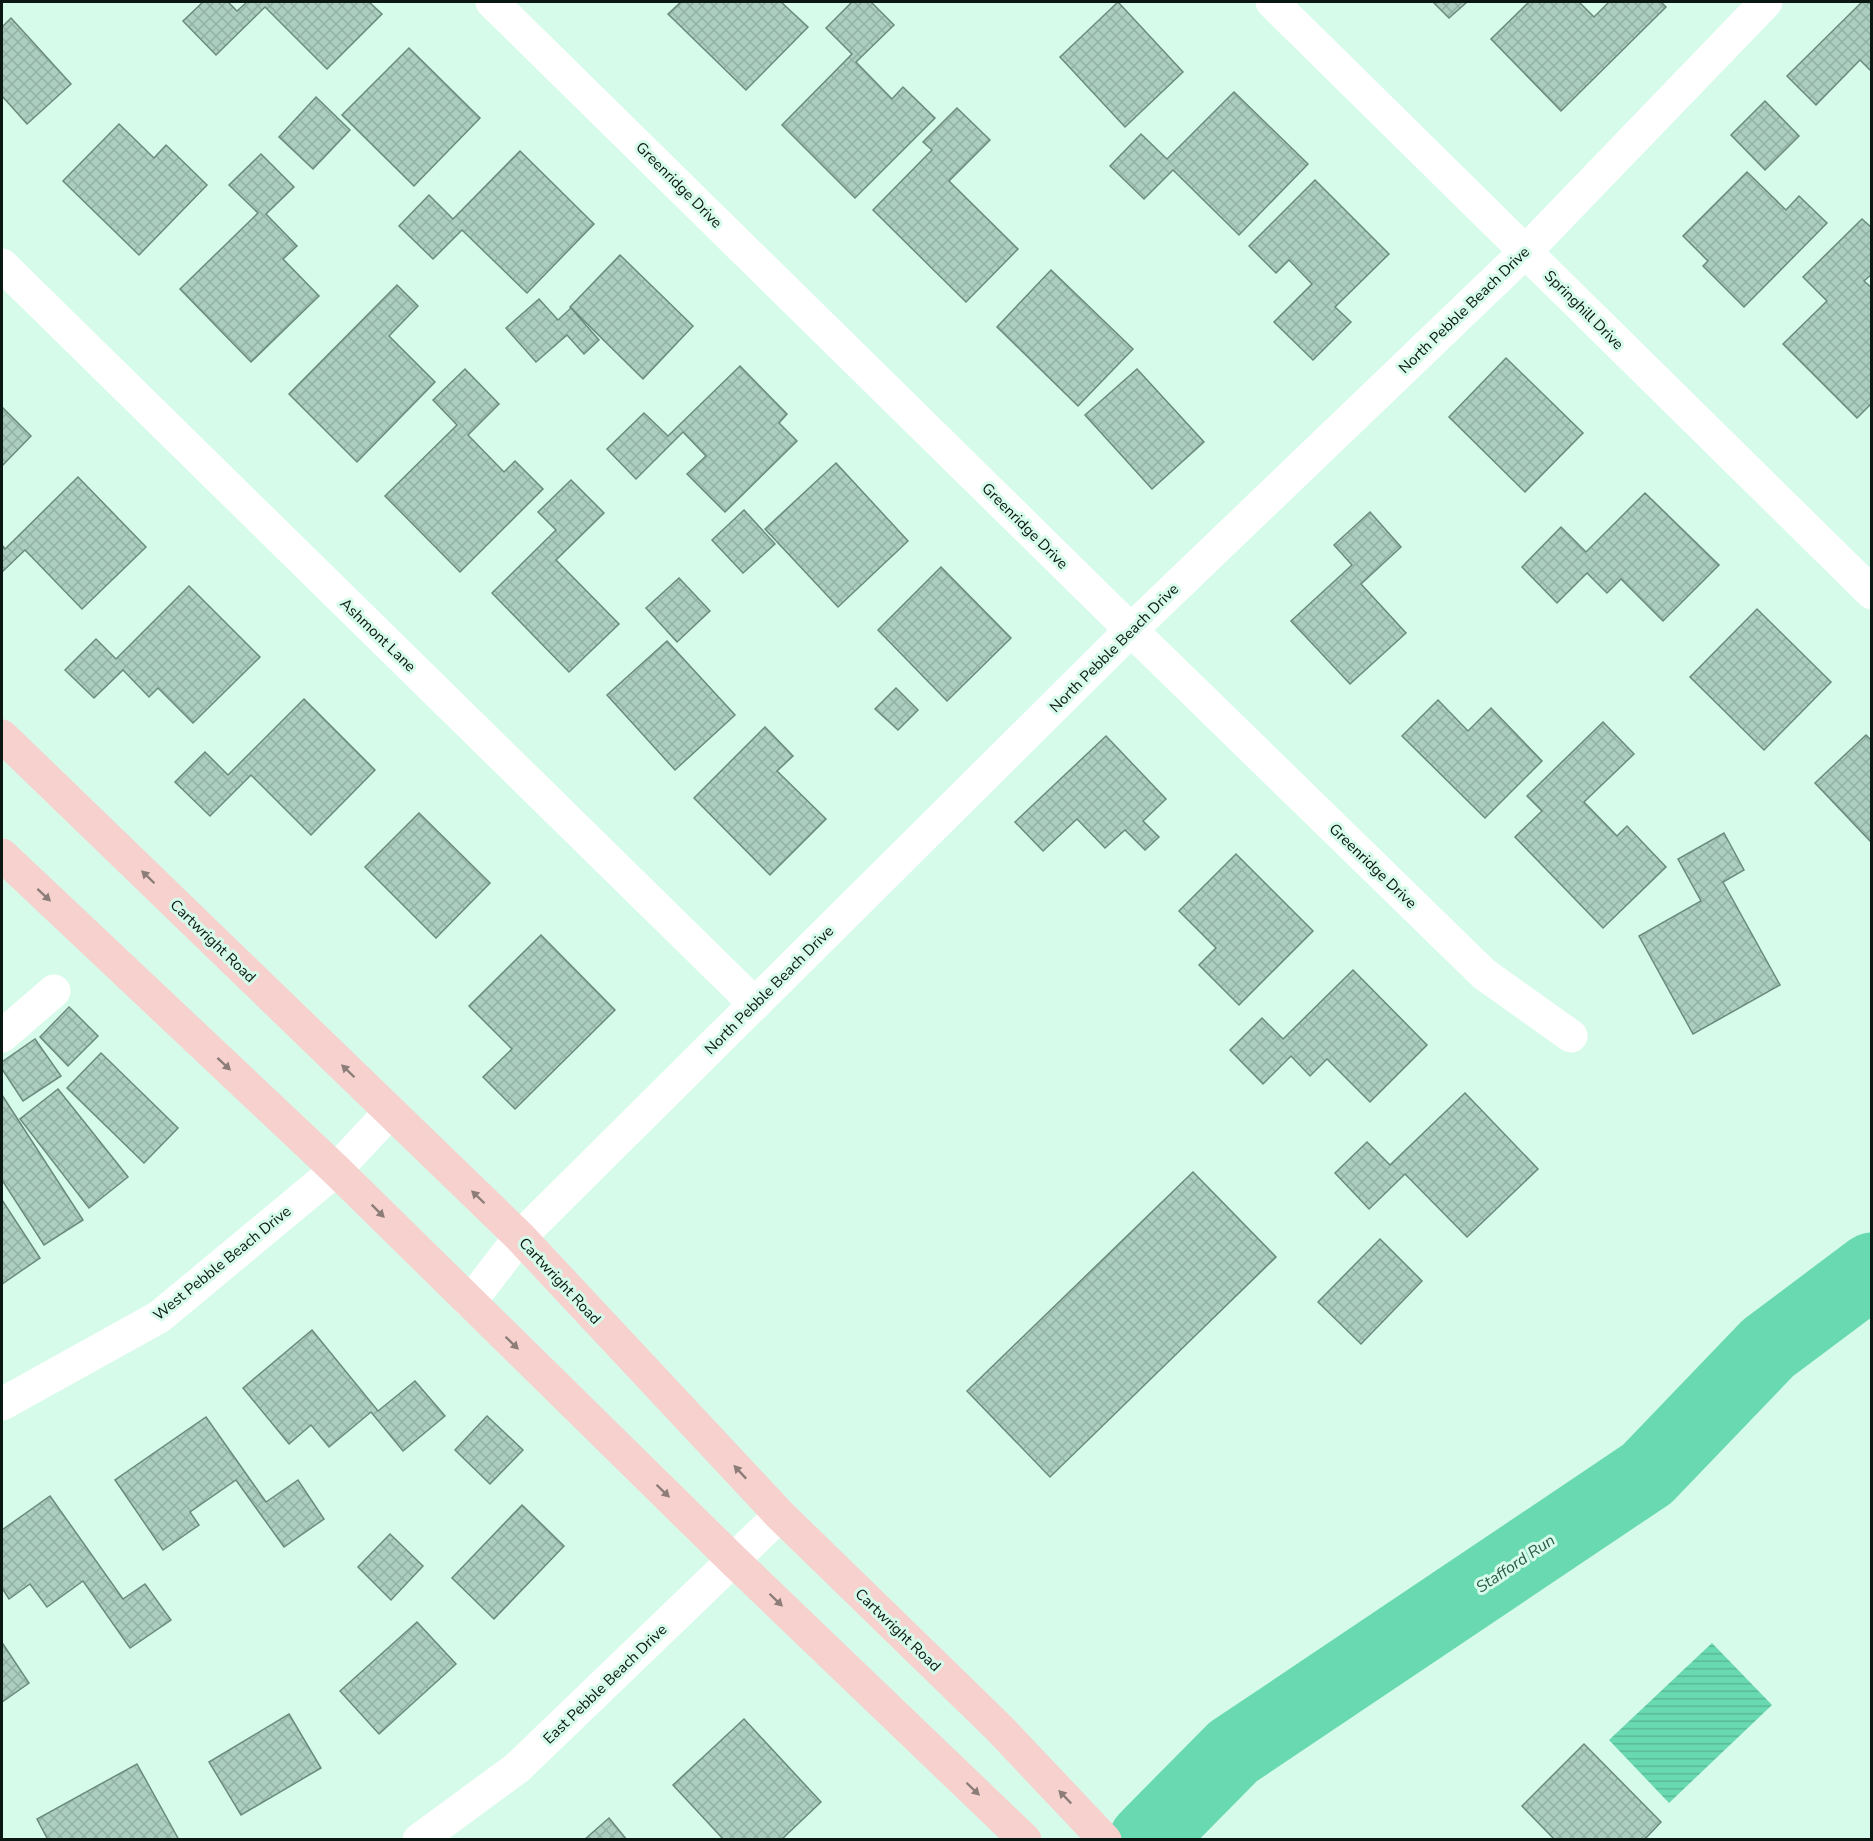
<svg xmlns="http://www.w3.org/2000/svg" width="1873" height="1841" font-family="'Nunito Sans',sans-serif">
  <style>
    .water { fill: url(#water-rules) }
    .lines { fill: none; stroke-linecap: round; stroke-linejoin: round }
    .river { stroke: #69d9b2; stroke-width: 75 }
    .building { fill: url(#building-cross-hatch); stroke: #6a8b7e; stroke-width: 1.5 }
    .minor { stroke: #fff; stroke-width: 33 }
    .major { stroke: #f6d1cd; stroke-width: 33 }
    .oneway { fill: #8c7d79 }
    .labels { text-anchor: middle; stroke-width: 6; stroke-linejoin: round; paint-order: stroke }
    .street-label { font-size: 15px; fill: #0a1712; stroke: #d6fbeb }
    .water-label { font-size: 16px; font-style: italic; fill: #2b5a49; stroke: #d6fbeb }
  </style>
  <defs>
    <pattern id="water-rules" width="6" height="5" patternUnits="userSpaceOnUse" patternTransform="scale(1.5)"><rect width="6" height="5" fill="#69d9b2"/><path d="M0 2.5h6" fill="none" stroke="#5aba98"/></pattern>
    <pattern id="building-cross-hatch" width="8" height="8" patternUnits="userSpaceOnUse" patternTransform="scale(1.5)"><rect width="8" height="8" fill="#abcec0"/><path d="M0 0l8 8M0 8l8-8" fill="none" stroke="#92b0a4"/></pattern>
  </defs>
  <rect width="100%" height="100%" fill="#d6fbeb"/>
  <path class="water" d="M1712 1643 1772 1705 1669 1803 1609 1740Z"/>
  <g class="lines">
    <path class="river" d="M1146 1840 1233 1752 1647 1474 1768 1348 1872 1270"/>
  </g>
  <g class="building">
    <path d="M203 2H228L237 11 247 2H369L382 14 327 69 265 7 216 55 183 21Z"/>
    <path d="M681 2H781L808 27 746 90 668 14Z"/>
    <path d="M852 2H871L894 25 856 62 892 99 903 87 935 118 855 198 782 125 852 54 826 28Z"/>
    <path d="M1118 2 1183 72 1125 127 1060 57Z"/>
    <path d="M1433 2H1467L1449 18Z"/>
    <path d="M1529 2H1579L1594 17 1609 2H1661L1666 7 1561 111 1491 39Z"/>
    <path d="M1862 2 1872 3V72L1860 60 1816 105 1787 76Z"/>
    <path d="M11 18 71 84 27 124 2 96V27Z"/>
    <path d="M409 48 480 118 414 186 342 115Z"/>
    <path d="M1234 92 1308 164 1239 235 1173 170 1144 199 1110 166 1141 134 1167 159Z"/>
    <path d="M316 97 350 130 313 169 279 137Z"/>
    <path d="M1765 101 1799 136 1765 170 1731 135Z"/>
    <path d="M957 108 990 140 949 181 1018 249 966 302 873 210 932 150 923 142Z"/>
    <path d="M119 124 154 158 166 145 207 185 139 255 63 181Z"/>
    <path d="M520 151 594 224 527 293 462 230 433 259 399 226 429 195 453 219Z"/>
    <path d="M261 154 294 187 266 214 297 246 283 259 319 296 251 362 180 289 258 213 229 185Z"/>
    <path d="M1747 172 1786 210 1799 196 1827 223 1744 307 1703 266 1708 261 1683 236Z"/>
    <path d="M1315 180 1389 254 1335 307 1351 322 1313 360 1274 322 1312 284 1289 260 1276 273 1249 246Z"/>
    <path d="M1862 219 1872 228V274L1864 281 1872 288V403L1857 418 1783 344 1827 301 1803 277Z"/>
    <path d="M620 255 693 326 643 379 570 307Z"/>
    <path d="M1051 270 1133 349 1078 406 997 327Z"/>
    <path d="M397 285 418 306 389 336 435 382 357 462 289 394Z"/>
    <path d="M539 299 558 320 571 308 599 340 584 354 567 335 536 362 506 328Z"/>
    <path d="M1506 358 1583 433 1525 492 1449 417Z"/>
    <path d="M740 366 787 414 779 423 797 441 725 512 687 474 706 456 683 432 636 479 607 449 644 413 668 436Z"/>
    <path d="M465 369 499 404 468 435 504 472 515 461 543 489 460 572 385 496 457 425 433 400Z"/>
    <path d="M1137 369 1204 442 1152 489 1085 415Z"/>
    <path d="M2 407 31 436 2 466Z"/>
    <path d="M836 463 908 541 838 607 765 529Z"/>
    <path d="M78 477 146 547 82 609 25 550 2 572V545L5 549Z"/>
    <path d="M571 480 604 513 556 560 619 624 569 672 492 593 556 530 538 512Z"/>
    <path d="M1645 493 1719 565 1663 621 1621 579 1607 593 1587 573 1557 603 1522 567 1561 527 1586 552Z"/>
    <path d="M744 510 775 544 743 573 712 540Z"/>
    <path d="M1370 512 1401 547 1361 584 1406 633 1350 684 1291 621 1352 565 1334 545Z"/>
    <path d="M941 567 1011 638 947 701 878 630Z"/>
    <path d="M679 578 710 611 677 642 646 608Z"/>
    <path d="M189 586 260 657 193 723 158 688 149 697 123 670 94 698 65 670 96 639 116 659Z"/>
    <path d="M1757 609 1831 682 1764 750 1690 677Z"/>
    <path d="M667 641 735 715 675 770 607 695Z"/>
    <path d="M896 688 918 710 898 730 875 709Z"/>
    <path d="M304 699 375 770 311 835 251 775 210 816 175 782 205 752 228 775Z"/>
    <path d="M1438 700 1468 731 1491 708 1542 761 1485 818 1402 736Z"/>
    <path d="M1603 722 1634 754 1584 802 1617 836 1627 826 1666 867 1603 928 1515 837 1542 811 1527 796Z"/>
    <path d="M765 727 793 756 777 771 826 819 770 875 694 798Z"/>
    <path d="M1866 735 1872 741V843L1815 783Z"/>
    <path d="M1106 736 1166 799 1143 821 1159 837 1145 850 1125 830 1105 848 1077 819 1043 851 1015 822Z"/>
    <path d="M419 813 490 883 436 938 365 867Z"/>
    <path d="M1724 833 1744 870 1723 882 1780 985 1693 1034 1639 936 1701 901 1678 859Z"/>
    <path d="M1236 854 1313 931 1239 1005 1199 965 1216 948 1179 911Z"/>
    <path d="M541 935 615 1010 515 1109 483 1077 512 1049 469 1006Z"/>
    <path d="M1353 970 1427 1045 1370 1102 1327 1059 1310 1076 1291 1056 1263 1084 1230 1050 1262 1018 1283 1039Z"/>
    <path d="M69 1007 98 1036 68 1066 40 1037Z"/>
    <path d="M35 1039 61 1076 23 1101 2 1069V1062Z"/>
    <path d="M101 1053 178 1128 144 1163 67 1088Z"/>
    <path d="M58 1089 128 1177 89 1208 20 1119Z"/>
    <path d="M1465 1093 1538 1169 1467 1237 1405 1174 1369 1209 1335 1173 1367 1142 1390 1165Z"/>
    <path d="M2 1095 83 1220 44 1245 2 1180Z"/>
    <path d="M1193 1172 1276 1257 1050 1477 967 1391Z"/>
    <path d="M2 1200 40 1258 2 1284Z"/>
    <path d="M1380 1239 1422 1281 1361 1344 1318 1302Z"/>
    <path d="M312 1330 378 1411 415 1381 445 1416 403 1451 371 1412 329 1447 311 1425 289 1444 243 1388Z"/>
    <path d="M487 1416 523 1450 490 1484 455 1450Z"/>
    <path d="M206 1417 266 1502 298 1480 324 1519 284 1547 236 1480 190 1512 199 1525 163 1550 115 1480Z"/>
    <path d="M50 1496 123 1599 145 1584 171 1620 130 1648 83 1581 47 1607 30 1584 9 1599 2 1588V1530Z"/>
    <path d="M522 1505 564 1546 494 1619 452 1578Z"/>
    <path d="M390 1534 423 1566 391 1600 358 1567Z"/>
    <path d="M417 1622 456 1664 379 1734 340 1691Z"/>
    <path d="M3 1644 29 1683 2 1702V1645Z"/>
    <path d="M289 1714 321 1768 241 1815 209 1762Z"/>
    <path d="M744 1719 821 1802 781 1840H724L673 1785Z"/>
    <path d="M1584 1744 1661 1822 1644 1840H1555L1522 1806Z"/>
    <path d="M137 1764 179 1840H48L37 1819Z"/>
    <path d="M609 1818 627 1840H584Z"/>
  </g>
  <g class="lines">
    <g class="minor">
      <path d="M492 2 1131 630 1484 974 1571 1036"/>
      <path d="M1272 2 1872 593"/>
      <path d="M2 265 755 1004"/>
      <path d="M2 1036 54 991"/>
      <path d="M470 1302 520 1237 1131 630 1525 252 1766 2"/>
      <path d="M2 1404 159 1317 336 1170 390 1112"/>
      <path d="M419 1840 517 1768 780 1515"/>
    </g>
    <g class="major">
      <path d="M2 736 520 1237 780 1515 998 1727 1105 1840"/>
      <path d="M2 855 336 1170 733 1560 1025 1840"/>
    </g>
  </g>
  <defs><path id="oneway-solid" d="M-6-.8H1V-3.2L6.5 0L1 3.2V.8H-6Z" transform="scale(1.5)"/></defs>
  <g class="oneway">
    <use href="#oneway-solid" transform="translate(148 877) rotate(-136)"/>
    <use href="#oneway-solid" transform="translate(44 895) rotate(43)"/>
    <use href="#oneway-solid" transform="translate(224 1064) rotate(43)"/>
    <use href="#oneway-solid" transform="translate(348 1071) rotate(-136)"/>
    <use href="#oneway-solid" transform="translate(478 1197) rotate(-136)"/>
    <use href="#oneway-solid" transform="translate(378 1211) rotate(45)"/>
    <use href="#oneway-solid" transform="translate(512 1343) rotate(44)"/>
    <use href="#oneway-solid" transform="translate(740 1472) rotate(-133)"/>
    <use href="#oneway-solid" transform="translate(663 1491) rotate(44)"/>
    <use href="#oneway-solid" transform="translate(776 1600) rotate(44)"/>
    <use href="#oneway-solid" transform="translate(973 1789) rotate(44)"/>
    <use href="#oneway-solid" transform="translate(1065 1797) rotate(-134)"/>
  </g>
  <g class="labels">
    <g class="street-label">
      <text transform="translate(679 185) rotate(45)" y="5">Greenridge Drive</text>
      <text transform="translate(1464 310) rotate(-44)" y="5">North Pebble Beach Drive</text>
      <text transform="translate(1584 310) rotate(45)" y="5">Springhill Drive</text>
      <text transform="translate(1025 526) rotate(45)" y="5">Greenridge Drive</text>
      <text transform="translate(378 635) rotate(44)" y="5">Ashmont Lane</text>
      <text transform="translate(1114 648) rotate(-45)" y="5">North Pebble Beach Drive</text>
      <text transform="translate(1373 866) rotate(44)" y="5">Greenridge Drive</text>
      <text transform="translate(213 941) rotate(44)" y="5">Cartwright Road</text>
      <text transform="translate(769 990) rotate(-45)" y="5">North Pebble Beach Drive</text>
      <text transform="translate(222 1263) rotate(-39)" y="5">West Pebble Beach Drive</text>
      <text transform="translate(560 1281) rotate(47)" y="5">Cartwright Road</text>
      <text transform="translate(898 1630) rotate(44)" y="5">Cartwright Road</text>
      <text transform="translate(605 1684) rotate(-44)" y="5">East Pebble Beach Drive</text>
    </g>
    <g class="water-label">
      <text transform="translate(1515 1563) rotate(-34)" y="6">Stafford Run</text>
    </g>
  </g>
  <rect width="1873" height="1841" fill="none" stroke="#0a1712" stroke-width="6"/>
</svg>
